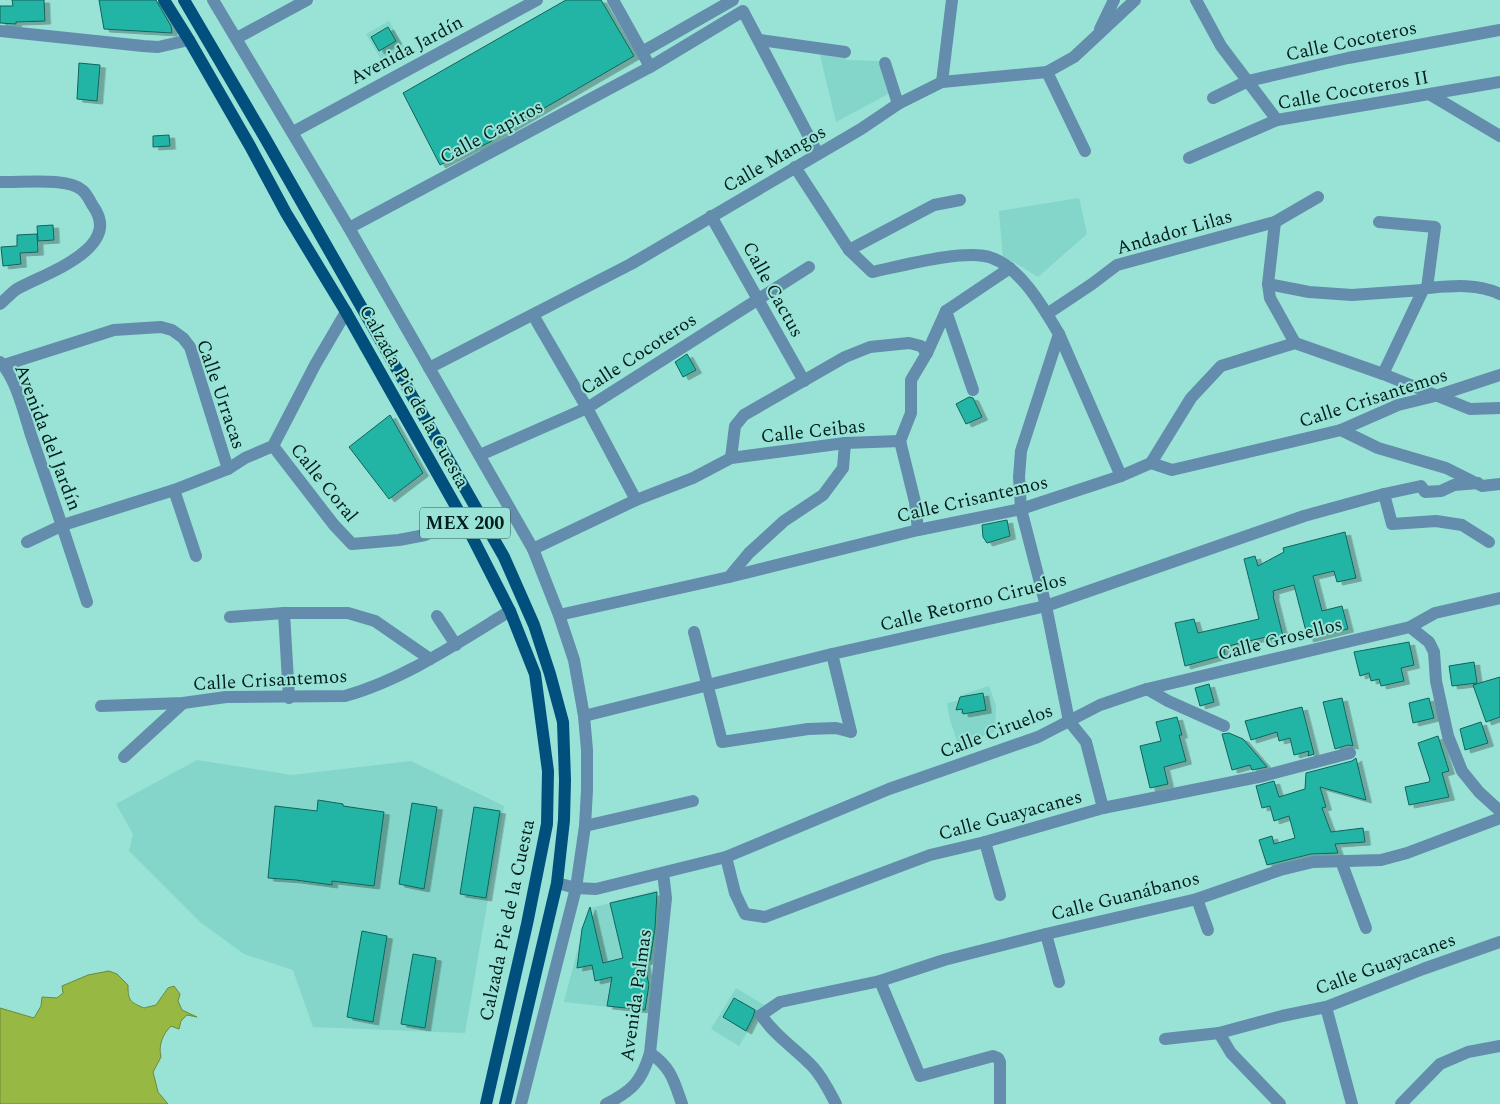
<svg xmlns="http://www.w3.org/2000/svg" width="1500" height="1104" font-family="Spectral,serif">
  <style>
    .built { fill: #83d6c9 }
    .water { fill: #98b844; stroke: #6b8a38 }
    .building { fill: #23b5a5; stroke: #12635a; filter: url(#shadow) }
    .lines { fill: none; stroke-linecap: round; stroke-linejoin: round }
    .minor { stroke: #648cac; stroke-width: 12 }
    .primary { stroke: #004f7c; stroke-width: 12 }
    .labels { text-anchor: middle; stroke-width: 4; stroke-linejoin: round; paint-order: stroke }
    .shield { fill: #99e2d6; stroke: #2f5a54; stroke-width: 1 }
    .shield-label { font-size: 18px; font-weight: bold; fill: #011f1c }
    .street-label { font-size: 19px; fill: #011f1c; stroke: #99e2d6 }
  </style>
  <defs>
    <filter id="shadow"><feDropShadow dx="5.5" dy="3" stdDeviation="0" flood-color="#0004"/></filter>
  </defs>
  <rect width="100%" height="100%" fill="#99e2d6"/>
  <g class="built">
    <path d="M389 21 408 53 385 66 366 34Z"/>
    <path d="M819 51 846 54V60L881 61 890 93 836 122Z"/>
    <path d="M1079 198 1087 234 1038 277 1014 262 1003 259 999 211Z"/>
    <path d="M989 686 996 705 995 732 958 744 950 720 947 703 958 701 961 695Z"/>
    <path d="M197 760 292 775 411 761 504 806 465 1033 313 1027 293 970 244 954 200 922 129 851 133 834 116 804Z"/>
    <path d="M657 890 660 910 645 1011 564 1002 588 909Z"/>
    <path d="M736 988 764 1005 739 1046 711 1029Z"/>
  </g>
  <path class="water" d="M109 971 117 974 128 985C128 1001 130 1002 144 1008L156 1005 168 988 174 986 180 994 178 1001 182 1010 197 1017 187 1015 181 1021 179 1029 171 1026C163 1034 158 1045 161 1057L153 1072 158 1092 168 1104H0V1008L34 1018 41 1006 42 997 57 998 63 993 62 986 88 975Z"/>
  <g class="building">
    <path d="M12 0H44L45 21 16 22V24L0 23V6H13Z"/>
    <path d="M99 0H156L171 26 172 33 104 29Z"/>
    <path d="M566 0H601L634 56 491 139 492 141 476 149 475 147 440 165 403 93Z"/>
    <path d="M388 27 396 41 379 51 371 37Z"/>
    <path d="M79 63 100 65 97 101 77 99Z"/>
    <path d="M169 135 170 146 153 147V136Z"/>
    <path d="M53 225 54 240 38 241 37 226Z"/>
    <path d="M37 234 38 252 20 253 21 264 3 266 1 247 17 246V235Z"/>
    <path d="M687 354 696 370 683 377 675 362Z"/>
    <path d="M969 397 973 398 982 417 966 424 956 404Z"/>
    <path d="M390 415 423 473 389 499 349 447Z"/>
    <path d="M1007 520 1010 536 987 543 983 537 982 525Z"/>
    <path d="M1345 532 1356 578 1337 582 1334 571 1313 576 1322 611 1342 606 1348 629 1308 639 1294 585 1273 591 1274 595 1273 596 1283 636 1266 640V637L1224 647 1225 655 1185 666 1175 623 1194 619 1198 633 1259 619 1244 559 1255 556 1258 566 1284 552 1283 548Z"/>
    <path d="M1409 642 1414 665 1401 668 1404 681 1381 686 1379 679 1371 681 1369 673 1360 676 1354 652Z"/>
    <path d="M1474 662 1477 683 1452 686 1449 666Z"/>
    <path d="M1500 677V717L1486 722 1473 685Z"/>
    <path d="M1209 684 1214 702 1200 706 1195 688Z"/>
    <path d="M983 693 986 710 963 714 962 709 956 710 960 697Z"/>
    <path d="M1342 698 1353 746 1348 745 1335 749 1323 702Z"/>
    <path d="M1429 698 1434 718 1413 723 1409 703Z"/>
    <path d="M1302 707 1314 754 1308 756 1309 751 1294 755 1290 738 1279 741 1277 732 1251 740 1245 721Z"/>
    <path d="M1177 717 1182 735H1179L1186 761 1164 767 1168 784 1150 788 1140 746 1161 741 1156 722Z"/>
    <path d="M1481 722 1488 743 1465 750 1460 729Z"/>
    <path d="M1229 733 1243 739 1267 767 1252 770 1250 765 1232 770 1222 734Z"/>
    <path d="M1438 736 1449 771 1442 773 1449 797 1409 805 1405 787 1429 782 1430 780 1418 743Z"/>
    <path d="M1356 758 1366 800 1320 787 1326 807 1322 808 1331 832 1363 828 1365 842 1335 844 1338 853 1311 854 1267 865 1259 840 1272 836 1274 844 1295 838 1289 816 1274 821 1270 806 1262 808 1256 786 1274 781 1279 797 1305 789 1306 773 1352 761Z"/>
    <path d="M318 800 343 804V806L384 812 374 886 332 881V885L296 880 268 878 275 806 317 811Z"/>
    <path d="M412 803 437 807 424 889 399 884Z"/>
    <path d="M474 807 500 811 486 898 460 894Z"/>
    <path d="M657 892 655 928 650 960 644 962 649 985 645 1010 607 1006 612 977 595 981 592 965 577 968 582 929 590 907 603 963 623 958 610 903Z"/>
    <path d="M362 931 387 936 373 1022 347 1017Z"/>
    <path d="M413 954 436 958 425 1028 401 1024Z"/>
    <path d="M734 998 755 1010 753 1017 746 1031 723 1017Z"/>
  </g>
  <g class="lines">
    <g class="minor">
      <path d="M213 0 349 228 533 549 559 615 574 660 584 716 587 750V790L585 826 576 888 521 1104"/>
      <path d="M613 0 642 52"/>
      <path d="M1196 0 1221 46 1277 120"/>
      <path d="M1100 29 1114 0"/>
      <path d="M0 31 143 46 158 47 189 40"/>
      <path d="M237 38 307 0"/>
      <path d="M760 40 845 52"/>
      <path d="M885 63 898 104"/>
      <path d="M650 67 642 52 733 0"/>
      <path d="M1047 72 1085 151"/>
      <path d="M942 82 952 0"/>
      <path d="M1431 95 1500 136"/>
      <path d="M1213 98 1248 81 1348 58 1500 30"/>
      <path d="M293 132 537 0"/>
      <path d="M1189 158 1277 120 1500 82"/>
      <path d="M795 167 849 250 872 272C901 266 966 248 992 258 1021 268 1044 309 1059 334L1021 451 1019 477 1021 509 1046 606 1069 721 1086 742 1103 808"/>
      <path d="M0 182C21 183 67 177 82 190 87 194 90 201 93 206 124 249 43 274 17 289 11 293 6 299 0 304"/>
      <path d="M711 216 804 381"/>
      <path d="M1275 222 1268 284 1270 298 1295 343"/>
      <path d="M1379 222 1435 227 1427 288 1423 290 1383 374"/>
      <path d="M349 228 650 67 743 11 818 154"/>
      <path d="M849 250 934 205 960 200"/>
      <path d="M1268 284 1309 292 1352 295 1423 290"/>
      <path d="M1427 288C1451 286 1477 283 1500 294"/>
      <path d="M946 311 973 390"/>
      <path d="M1047 314 1092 284 1117 265 1275 222 1318 197"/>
      <path d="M533 315 587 408 636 500"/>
      <path d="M1059 334 1121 476"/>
      <path d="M0 362C16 378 24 413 31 435 50 490 69 546 87 602"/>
      <path d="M4 365 114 330 161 327 172 330 183 338 190 347 228 469"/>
      <path d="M429 368 631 264 861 129 898 104 942 82 1047 72 1074 57 1135 0"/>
      <path d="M1341 430 1378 448 1446 468 1482 486 1500 484"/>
      <path d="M900 441 911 413V380L927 353 946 311 1010 268"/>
      <path d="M900 441 915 502 918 530"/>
      <path d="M273 446 334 525 352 544 399 540 425 535 463 519"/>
      <path d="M480 455 587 408 809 267"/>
      <path d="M731 458 735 426 744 415 845 357 870 347 909 343 921 346 927 353"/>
      <path d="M1151 463 1191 398 1221 366 1295 343 1383 374 1470 409 1500 408"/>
      <path d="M174 490 196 556"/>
      <path d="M1384 494 1392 524 1436 521 1462 525 1489 542"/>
      <path d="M27 542 63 525 174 490 228 469 245 458 273 446 315 365 346 312"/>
      <path d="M533 549 636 500 693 478 731 458 845 443 900 441"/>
      <path d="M729 577 749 553 784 521 823 495 843 468 845 443"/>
      <path d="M284 613 289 698"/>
      <path d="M559 615 729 577 918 530 1021 509 1121 476 1151 463 1172 470 1341 430 1398 405 1439 395 1500 375"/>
      <path d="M437 616 456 645"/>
      <path d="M230 617 284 613H348L375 621 430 659"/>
      <path d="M1410 627 1429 642 1434 652 1436 681 1448 736 1462 771 1479 792 1500 811"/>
      <path d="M694 632 722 742 808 729 836 728 851 732 832 654"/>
      <path d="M1147 689 1168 701 1224 726"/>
      <path d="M101 706 183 703 226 697 345 696C403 680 459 642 510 611"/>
      <path d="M584 716 832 654 1046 606 1304 516 1384 494 1421 486 1425 492 1441 491 1454 485 1478 483"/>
      <path d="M124 757 183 703"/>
      <path d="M585 826 693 801"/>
      <path d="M985 842 1000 895"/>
      <path d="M726 857 735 893 745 914 765 917 930 855 985 842 1103 808 1263 776 1350 753"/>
      <path d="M1341 861 1366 928"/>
      <path d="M557 883 576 888 596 889 726 857 889 789 1038 737 1100 705 1147 689 1410 627 1435 613 1500 598"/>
      <path d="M1197 899 1208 930"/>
      <path d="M1046 934 1059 982"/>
      <path d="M880 981 920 1076 993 1056 998 1058 1000 1062V1104"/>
      <path d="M1326 1007 1352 1104"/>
      <path d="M1219 1033 1231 1053 1280 1104"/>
      <path d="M1165 1039 1219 1033 1282 1016 1326 1007 1423 969 1500 942"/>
      <path d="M650 1053C671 1067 674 1081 682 1104"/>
      <path d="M606 1104C632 1091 642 1081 650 1053L666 898 663 873"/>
      <path d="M836 1104C829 1091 823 1078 813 1067 796 1049 775 1036 761 1015L780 1002 880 981 944 960 1046 934 1197 899 1280 870 1313 862 1381 860 1407 853 1500 818"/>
      <path d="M1401 1104 1440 1064 1468 1052 1500 1046"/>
    </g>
    <g class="primary">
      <path d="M164 0 189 40 250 146 286 213 346 312 463 519 510 611 535 674 548 771 547 824 527 924 486 1104"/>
      <path d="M184 0 265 138 504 557 534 625 550 674 563 722 565 780 564 820 557 883 505 1104"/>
    </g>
  </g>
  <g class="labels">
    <rect class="shield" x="420" y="507.5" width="90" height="31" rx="4"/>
    <g class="shield-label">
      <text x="465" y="529">MEX 200</text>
    </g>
    <g class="street-label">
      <text transform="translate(1351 40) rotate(-12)" y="7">Calle Cocoteros</text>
      <text transform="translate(406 49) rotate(-28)" y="7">Avenida Jardín</text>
      <text transform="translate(1353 89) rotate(-10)" y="7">Calle Cocoteros II</text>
      <text transform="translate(491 131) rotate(-28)" y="7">Calle Capiros</text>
      <text transform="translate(774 158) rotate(-30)" y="7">Calle Mangos</text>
      <text transform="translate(1174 231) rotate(-16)" y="7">Andador Lilas</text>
      <text transform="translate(774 289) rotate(61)" y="7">Calle Cactus</text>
      <text transform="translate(638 353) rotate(-33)" y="7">Calle Cocoteros</text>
      <text transform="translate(222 394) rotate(71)" y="7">Calle Urracas</text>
      <text transform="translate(415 396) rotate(61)" y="7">Calzada Pie de la Cuesta</text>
      <text transform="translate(1373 397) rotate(-18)" y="7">Calle Crisantemos</text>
      <text transform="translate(813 430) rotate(-6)" y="7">Calle Ceibas</text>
      <text transform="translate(49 437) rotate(69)" y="7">Avenida del Jardín</text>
      <text transform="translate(325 482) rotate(51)" y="7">Calle Coral</text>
      <text transform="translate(972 498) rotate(-13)" y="7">Calle Crisantemos</text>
      <text transform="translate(973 601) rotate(-14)" y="7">Calle Retorno Ciruelos</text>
      <text transform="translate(1280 638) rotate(-14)" y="7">Calle Grosellos</text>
      <text transform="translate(270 679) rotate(-3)" y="7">Calle Crisantemos</text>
      <text transform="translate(996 730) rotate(-21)" y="7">Calle Ciruelos</text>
      <text transform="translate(1010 814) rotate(-15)" y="7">Calle Guayacanes</text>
      <text transform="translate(1125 895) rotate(-14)" y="7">Calle Guanábanos</text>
      <text transform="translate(506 920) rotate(-78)" y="7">Calzada Pie de la Cuesta</text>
      <text transform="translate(1385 963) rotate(-20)" y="7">Calle Guayacanes</text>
      <text transform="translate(635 995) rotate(-82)" y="7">Avenida Palmas</text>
    </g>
  </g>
</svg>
